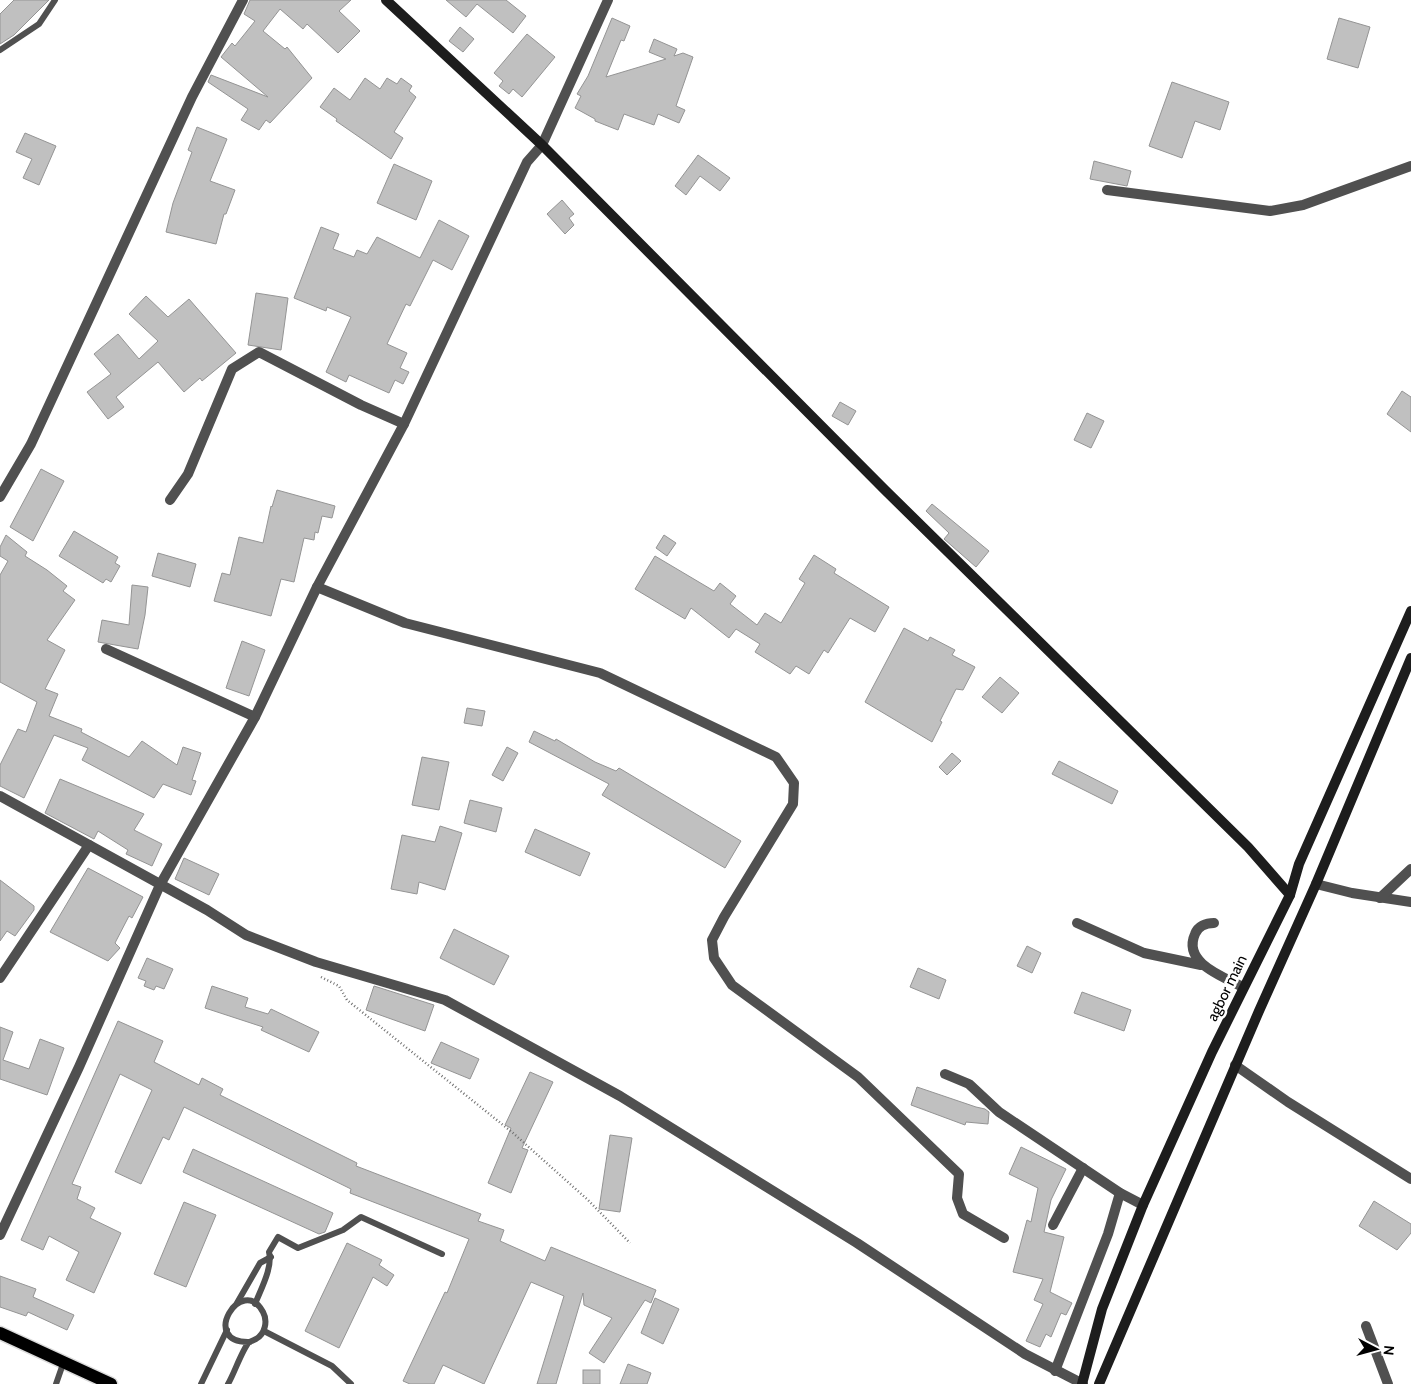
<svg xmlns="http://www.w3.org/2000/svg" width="1411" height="1384" font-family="Cabin,sans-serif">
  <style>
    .building { fill: #c0c0c0; stroke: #949494 }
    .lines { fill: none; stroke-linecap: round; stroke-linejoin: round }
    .primary-casing { stroke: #dbdbdb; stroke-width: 15 }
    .path { stroke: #727272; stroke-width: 2.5; stroke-dasharray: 1 2.5; stroke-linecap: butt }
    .lane { stroke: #505050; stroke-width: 6 }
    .street { stroke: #505050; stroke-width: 10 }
    .secondary { stroke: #1d1d1d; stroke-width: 10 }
    .primary { stroke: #000; stroke-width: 12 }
    .labels { text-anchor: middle; stroke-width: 5; stroke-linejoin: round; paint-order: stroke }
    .street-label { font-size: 15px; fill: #000; stroke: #fff }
  </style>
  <rect width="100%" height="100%" fill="#fff"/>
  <g class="building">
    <path d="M14 0H49L14 35 0 44V14Z"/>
    <path d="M250 0H351L339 11 360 31 338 53 307 24 303 29 280 9 263 31 285 49 287 47 312 78 270 123 266 120 259 130 241 120 248 109 208 82 211 75 268 97 221 57 232 43 235 46 255 21 244 14Z"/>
    <path d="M446 0H506L526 16 513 33 477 4 466 17Z"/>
    <path d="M612 18 630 26 624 41 621 40 606 77 666 59 649 52 654 39 677 49 674 56 683 53 693 57 676 106 685 110 679 123 658 114 654 125 624 114 618 130 595 121V119L575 108 581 96 577 94 588 76Z"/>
    <path d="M1339 18 1370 27 1358 68 1327 59Z"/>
    <path d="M460 27 474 39 463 52 449 41Z"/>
    <path d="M527 34 555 57 522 97 513 89 509 94 499 86 503 81 494 73Z"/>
    <path d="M365 78 380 89 387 78 397 84 401 78 412 86 409 91 416 97 394 132 403 138 391 159 336 121 337 119 320 107 334 88 350 100Z"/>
    <path d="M1172 82 1229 102 1220 130 1195 121 1182 158 1149 146Z"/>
    <path d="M197 127 227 139 210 181 235 190 226 214H224L216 244 166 232 173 203 192 152 188 150Z"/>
    <path d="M25 133 56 146 39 185 23 178 32 159 16 152Z"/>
    <path d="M698 155 730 178 720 191 700 176 686 195 675 186Z"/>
    <path d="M1094 161 1131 171 1127 186 1090 179Z"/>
    <path d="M394 164 432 181 416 220 377 203Z"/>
    <path d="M562 200 574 214 569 218 574 225 565 234 547 214Z"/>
    <path d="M439 220 469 236 452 270 433 260 410 306 406 304 387 344 407 353 400 368 409 372 403 384 395 380 389 393 349 375 346 382 326 372 351 317 327 307 326 311 294 298 321 227 339 234 333 249 354 257 357 250 367 254 377 237 420 258Z"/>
    <path d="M256 293 288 298 281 350 248 345Z"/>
    <path d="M146 296 168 317 189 299 236 353 202 381 200 378 184 392 158 362 116 397 124 407 108 419 87 392 111 374 94 354 118 334 139 359 158 341 129 314Z"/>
    <path d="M1402 391 1411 397V432L1387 414Z"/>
    <path d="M840 402 856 411 848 425 832 416Z"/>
    <path d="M1087 413 1104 421 1091 448 1074 440Z"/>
    <path d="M41 469 64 481 33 541 10 527Z"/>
    <path d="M277 490 335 506 332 518 322 516 318 533 315 532 314 540 304 538 294 582 281 579 271 616 214 601 222 573 230 575 239 537 263 543 271 506 272 507Z"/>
    <path d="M932 504 989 551 976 567 944 539 949 533 926 511Z"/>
    <path d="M74 531 118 557 115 563 120 566 111 582 106 579 103 583 59 556Z"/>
    <path d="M6 535 27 552 25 556 47 570 67 586 63 591 75 600 47 640 65 650 45 689 58 694 49 716 82 729 81 732 129 757 142 741 177 765 183 747 201 753 192 780 196 781 191 795 163 784 154 798 82 760 88 748 54 735 24 798 0 786V765L18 729 26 732 37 702 0 682V575L8 561 0 556V547Z"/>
    <path d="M664 535 676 543 667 556 656 548Z"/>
    <path d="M158 553 196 564 190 587 152 576Z"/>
    <path d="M814 555 836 569 834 573 889 607 875 632 850 618 828 653 824 650 809 674 796 666 790 674 755 652 760 644 736 629 729 638 691 608 685 619 635 589 655 556 714 591 720 583 736 596 730 604 757 625 765 613 781 623 805 583 799 579Z"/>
    <path d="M132 585 148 587 145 615 138 649 98 642 102 620 129 625Z"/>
    <path d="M904 628 928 641 930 637 955 650 952 655 975 667 963 690 956 689 940 721 942 722 932 742 865 702Z"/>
    <path d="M242 641 265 650 249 696 226 688Z"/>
    <path d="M1000 677 1019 693 1002 713 982 697Z"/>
    <path d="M467 708 485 711 482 726 464 723Z"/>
    <path d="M534 731 555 741 556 739 595 762 616 771 619 768 741 841 725 868 602 795 609 784 529 742Z"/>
    <path d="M507 747 518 753 503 781 492 775Z"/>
    <path d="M952 753 961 761 947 775 939 767Z"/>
    <path d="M422 757 449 762 439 810 412 805Z"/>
    <path d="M1059 761 1118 791 1112 804 1052 774Z"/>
    <path d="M60 779 144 814 134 830 162 844 152 866 126 854 128 850 98 831 94 839 45 813Z"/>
    <path d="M470 800 502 808 496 832 464 823Z"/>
    <path d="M440 826 462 833 445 890 419 882 417 894 391 889 402 835 435 842Z"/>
    <path d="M535 829 590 853 580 876 525 852Z"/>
    <path d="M184 858 219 874 209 895 175 879Z"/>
    <path d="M88 868 143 897 132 918 129 916 115 943 120 948 108 961 50 932Z"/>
    <path d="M0 880 34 906V910L15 936 7 931 0 941Z"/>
    <path d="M454 929 509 956 494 985 440 958Z"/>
    <path d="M1027 946 1041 953 1032 973 1017 966Z"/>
    <path d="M147 958 173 969 164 989 156 986 154 990 144 986 146 981 138 978Z"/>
    <path d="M918 968 946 980 939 999 910 987Z"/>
    <path d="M212 986 248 998 245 1007 268 1014 271 1009 319 1032 309 1052 261 1030 263 1027 205 1008Z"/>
    <path d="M374 986 434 1005 425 1031 366 1010Z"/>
    <path d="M1082 992 1131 1010 1124 1031 1074 1013Z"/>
    <path d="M118 1021 163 1041 154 1062 199 1085 202 1078 223 1089 220 1095 357 1163 356 1166 481 1214 478 1221 504 1230 500 1241 545 1261 551 1247 656 1290 651 1303 645 1300 604 1363 589 1353 612 1318 584 1305 583 1293 556 1384H537L564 1296 531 1282 484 1384 443 1365 434 1384H410L403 1381 445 1292 447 1293 469 1239 350 1193 351 1189 184 1107 169 1140 163 1137 141 1184 115 1172 152 1090 120 1074 72 1184 81 1187 77 1199 95 1208 90 1218 121 1233 94 1293 66 1280 79 1252 49 1236 43 1250 21 1240Z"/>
    <path d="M0 1027 13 1032 3 1060 29 1069 40 1039 64 1048 47 1095 0 1079Z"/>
    <path d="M441 1042 479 1059 470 1079 431 1063Z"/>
    <path d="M530 1072 553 1082 522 1148 528 1150 511 1193 488 1183 511 1128 505 1125Z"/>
    <path d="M917 1087 976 1107 985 1109 989 1112 988 1124 966 1122 965 1125 911 1105Z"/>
    <path d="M610 1135 632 1138 620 1212 599 1209Z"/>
    <path d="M1021 1147 1066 1169 1051 1200 1044 1232 1064 1237 1050 1292 1072 1303 1066 1315 1061 1313 1051 1337 1046 1334 1040 1347 1026 1341 1043 1304 1034 1300 1043 1279 1013 1272 1027 1220 1031 1222 1038 1188 1009 1174Z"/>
    <path d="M193 1149 333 1213 325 1232 319 1234 183 1172Z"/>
    <path d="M1374 1201 1411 1224V1233L1397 1250 1359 1226Z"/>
    <path d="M184 1202 216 1215 186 1287 154 1274Z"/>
    <path d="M347 1243 382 1260 379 1265 394 1275 387 1286 373 1277 339 1348 305 1331Z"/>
    <path d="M0 1276 36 1289 33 1297 74 1315 67 1330 28 1312 26 1316 0 1307Z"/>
    <path d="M655 1298 679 1309 663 1344 641 1333Z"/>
    <path d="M628 1364 651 1373 647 1384H620Z"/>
    <rect x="583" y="1370" width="17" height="14"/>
  </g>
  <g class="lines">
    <defs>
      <path id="primary" d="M0 1333 111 1384"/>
    </defs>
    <use href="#primary" class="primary-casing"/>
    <path class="path" d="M321 977 339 986 347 1000 513 1133 588 1200 630 1243"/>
    <g class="lane">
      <path d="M0 50 39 24 55 0"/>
      <path d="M237 1303 260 1263 271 1257"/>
      <path d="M255 1304C261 1289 273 1267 269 1252L278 1237 298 1248 343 1230 361 1217 442 1254"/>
      <path d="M264 1331 332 1366 351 1384"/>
      <path d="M56 1384 64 1361"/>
      <path d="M201 1384 227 1330"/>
      <path d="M228 1384C234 1374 242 1350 249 1342 250 1342 256 1339 256 1339 265 1334 268 1321 263 1312 242 1273 198 1344 250 1342"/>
    </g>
    <g class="street">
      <path d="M1107 190 1270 211 1303 205 1411 166"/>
      <path d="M0 497 31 444 192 97 243 0"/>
      <path d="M170 500 188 474 232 369 259 352 361 405 404 424"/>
      <path d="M317 587 405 623 600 673 776 757 794 783 793 804 724 917 712 940 714 958 732 985 858 1077 959 1174 957 1198 963 1214 1004 1238"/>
      <path d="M106 649 255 717"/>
      <path d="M0 796 207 910 246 935 316 962 445 1000 620 1096 857 1243 1025 1354 1083 1384"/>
      <path d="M1316 884 1352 893 1411 902"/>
      <path d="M1380 898 1411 869"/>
      <path d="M1077 923 1144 953 1201 965"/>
      <path d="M1214 923C1206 923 1198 926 1195 934 1182 963 1224 977 1243 987"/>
      <path d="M0 978 89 845"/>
      <path d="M1235 1065 1288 1102 1411 1179"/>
      <path d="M945 1074 969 1084 999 1112 1120 1193 1143 1205"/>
      <path d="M1053 1225 1083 1168"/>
      <path d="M0 1235 79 1067 160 885 255 717 317 587 404 424 527 162 542 145 608 0"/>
      <path d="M1366 1326 1388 1384"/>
      <path d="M1055 1371 1108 1234 1120 1193"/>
    </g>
    <g class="secondary">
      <path d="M386 0 542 145 885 490 1248 847 1290 895"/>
      <path d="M1082 1384 1102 1309 1143 1205 1212 1052 1290 895 1299 864 1411 611"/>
      <path d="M1099 1384 1259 1011 1316 884 1411 658"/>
    </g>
    <use href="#primary" class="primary"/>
  </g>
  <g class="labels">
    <g class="street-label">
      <text transform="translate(1227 988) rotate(-64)" y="5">agbor main</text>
    </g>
  </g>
  <g transform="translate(1376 1349) rotate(96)" stroke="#ffffff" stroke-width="4" paint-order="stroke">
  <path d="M0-4L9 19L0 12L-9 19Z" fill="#000000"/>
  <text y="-8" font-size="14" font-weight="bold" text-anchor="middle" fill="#000000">N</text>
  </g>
</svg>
